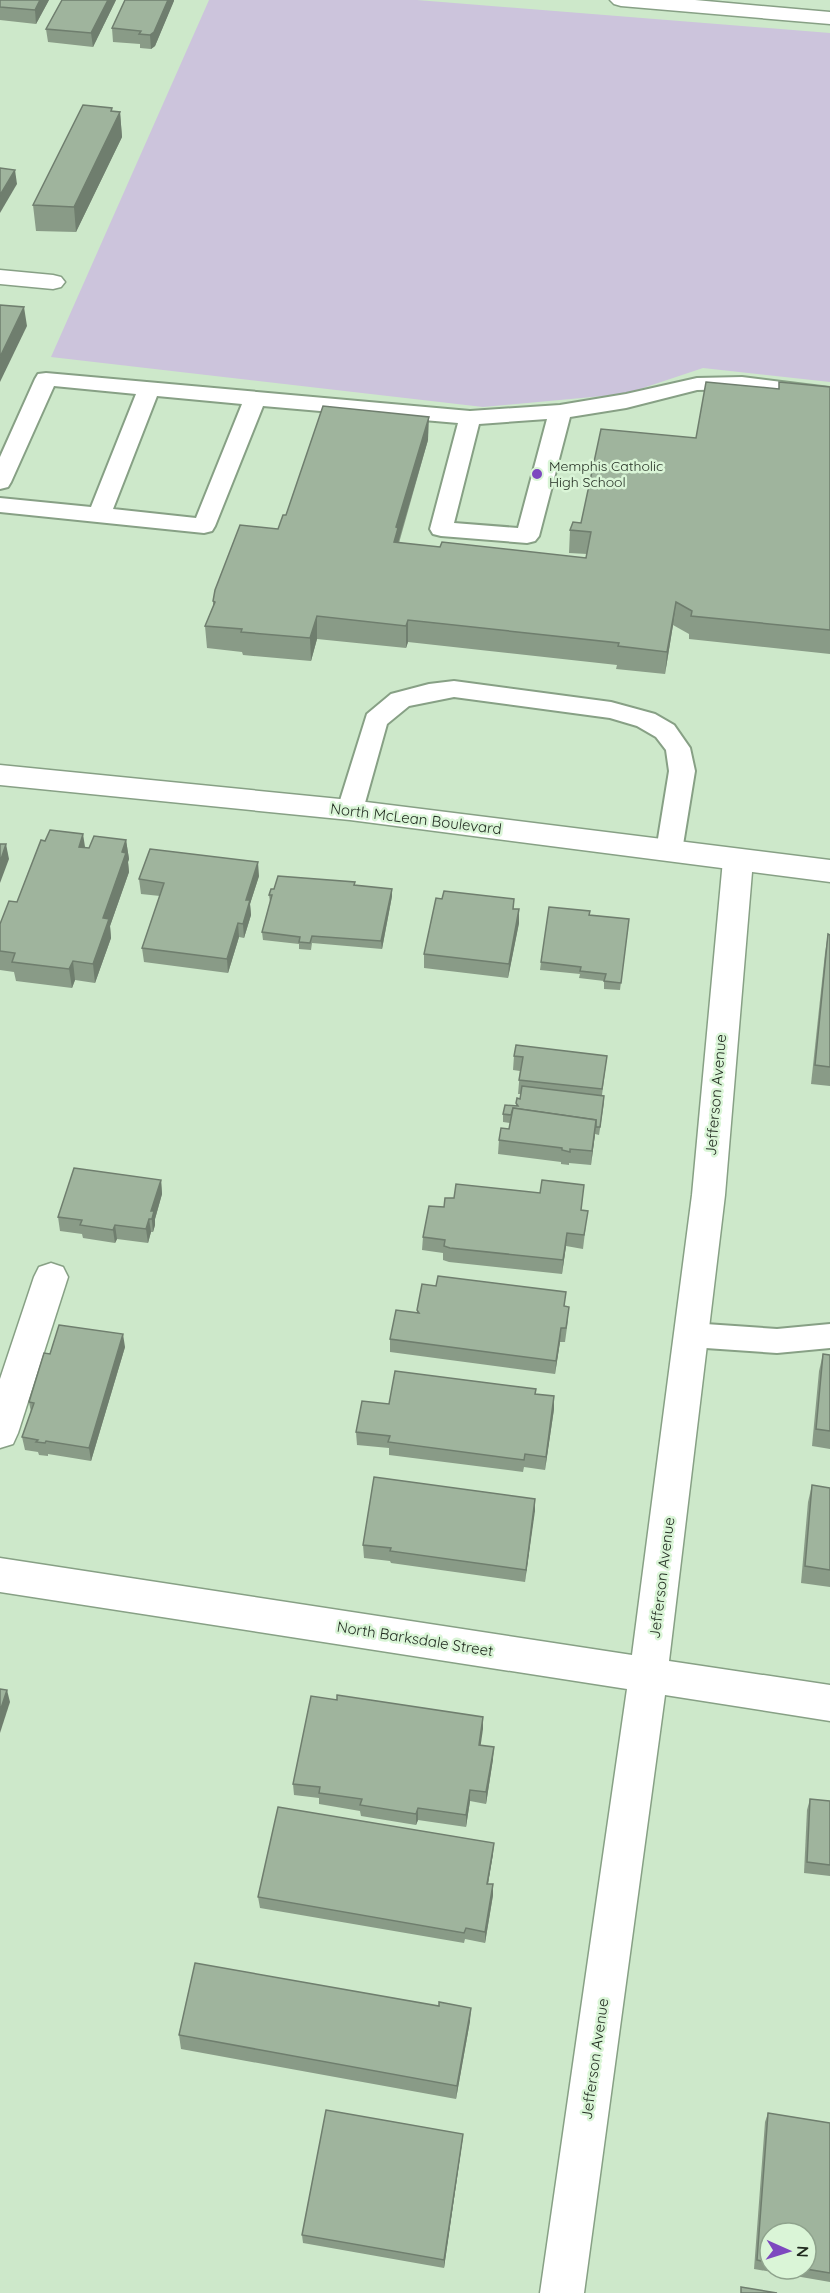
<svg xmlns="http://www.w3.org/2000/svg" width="830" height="2293" font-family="Quicksand,sans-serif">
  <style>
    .green { fill: #ccc4dc }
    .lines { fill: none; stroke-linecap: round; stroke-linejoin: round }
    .service-casing { stroke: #87a085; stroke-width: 4 }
    .minor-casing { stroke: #87a085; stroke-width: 3 }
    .secondary-casing { stroke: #87a085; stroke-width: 3 }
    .service { fill: #fff; fill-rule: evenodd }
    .minor { fill: #fff; fill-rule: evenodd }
    .secondary { fill: #fff; fill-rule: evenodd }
    .wall { fill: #899b87; fill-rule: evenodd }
    .shaded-wall { fill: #6f7e6e }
    .building { fill: #9fb49d; stroke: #6f7e6e; stroke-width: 1.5 }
    .poi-dot { fill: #7d48bf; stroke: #daf5d7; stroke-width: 2 }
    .labels { text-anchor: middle; stroke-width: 5; stroke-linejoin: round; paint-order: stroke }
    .far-poi-label { font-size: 14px; fill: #1f291e; stroke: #daf5d7; text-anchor: start }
    .street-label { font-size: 15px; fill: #1f291e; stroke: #daf5d7 }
  </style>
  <rect width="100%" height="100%" fill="#cde8ca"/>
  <path class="green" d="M209 0H417L830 33V382L703 368 625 394 483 407 51 357Z"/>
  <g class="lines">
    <defs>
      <g id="service">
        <path d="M46 373 470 411 560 405 626 394 697 378 742 377 830 388V402L742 389 697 390 626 408 570 417 539 536 535 541 527 543 441 536 433 534 430 529 458 423 263 406 215 526 212 531 204 533 0 512V498L91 507 136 394 54 386 11 482 8 487 0 489V457L35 379 38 374ZM157 396 242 404 196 518 113 509ZM547 419 518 528 454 523 479 424Z"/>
        <path d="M454 681 611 702 655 714 674 725 690 748 695 771 682 851 678 857 669 860 660 857 656 851 669 771 666 750 656 737 637 726 610 718 454 697 409 706 387 724 363 810 359 816 350 819 341 816 337 810 367 714 391 694 429 684Z"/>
        <path d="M691 1323 777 1329 830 1324V1348L777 1353 691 1347 680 1344 676 1335 680 1326Z"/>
      </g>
      <g id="minor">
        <path d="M610 0H695L830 12V24L621 6 614 4Z"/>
        <path d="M0 270 53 275 61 277 65 282 61 287 53 289 0 284Z"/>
        <path d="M738 849 749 852 753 860 725 1195 669 1661 830 1685V1721L665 1695 584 2293H540L627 1689 0 1592V1558L632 1655 692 1195 723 860 727 852Z"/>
        <path d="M51 1263 63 1267 68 1277 18 1433 13 1444 0 1448V1379L34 1277 39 1267Z"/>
      </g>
      <path id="secondary" d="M0 765 350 800 830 860V882L350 820 0 785Z"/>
    </defs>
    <use href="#service" class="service-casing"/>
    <use href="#minor" class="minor-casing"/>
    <use href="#secondary" class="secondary-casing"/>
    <use href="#service" class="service"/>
    <use href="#minor" class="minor"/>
    <use href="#secondary" class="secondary"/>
  </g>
  <g class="wall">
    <path d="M0 0H49L36 24 0 20Z"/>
    <path d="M62 0H116L93 47 48 42 46 29Z"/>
    <path d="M125 0H174L155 46 151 49 140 48V44L113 42 112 28Z"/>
    <path d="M112 108V111L120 112 122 137 76 232 36 231 33 205Z"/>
    <path d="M830 387V654L689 639V634L673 625 665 674 616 669 617 665 408 642 406 648 317 639 311 661 243 655 242 652 207 648 205 626 213 607V601L278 529 286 515 428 440 399 543 440 547 586 558 587 554 569 553 570 530 696 438 779 389Z"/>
    <path d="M126 840 129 859 128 862 129 872 110 926 111 938 95 983 75 980 72 988 16 981 14 972 0 970V924L17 902 85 848H89Z"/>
    <path d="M259 876 250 904 251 915 244 938 239 937 228 973 144 962 142 948 160 896 141 894 139 879Z"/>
    <path d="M355 885 392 889V896L382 949 312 943 311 950 299 949V944L263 940 262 932 270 902 269 895 274 889Z"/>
    <path d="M514 909H519V923L508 978 424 968V954Z"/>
    <path d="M590 915 629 919 620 990 604 989V981L579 978 580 974 540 970 541 962Z"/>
    <path d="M828 934 830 935V1086L811 1084 825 953Z"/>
    <path d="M514 1056H607L602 1095 604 1103 599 1135 595 1134 591 1165 569 1163V1165L561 1164V1162L498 1154 499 1140 509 1129 510 1123 503 1122V1114L516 1106 517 1098 520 1099V1094H518L520 1071 513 1070Z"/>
    <path d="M161 1180 162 1194 155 1219V1225L153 1232H151L148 1243 117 1239 115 1243 83 1238 82 1234 60 1231 58 1217Z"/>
    <path d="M444 1207 581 1210 586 1224 583 1249 566 1246 562 1274 449 1262 443 1260V1253L422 1250 423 1237Z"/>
    <path d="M565 1306 568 1320 565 1342H560L555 1374 390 1352V1339L417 1312V1310Z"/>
    <path d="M125 1347 91 1461 48 1454V1456L39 1455 38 1452 25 1450 22 1437 31 1412 29 1402 50 1354Z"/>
    <path d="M823 1354 830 1355V1449L812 1446 819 1371Z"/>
    <path d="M536 1389 535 1394 554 1409 545 1470 524 1467 523 1472 389 1455V1448L357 1445 356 1432 389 1404Z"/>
    <path d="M812 1485 830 1488V1587L801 1583 808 1502Z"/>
    <path d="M535 1499 525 1582 391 1563 390 1561 364 1558 363 1545Z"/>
    <path d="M337 1700 483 1717 480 1745 493 1759 486 1804 470 1801 466 1827 418 1820 416 1825 361 1816 360 1811 319 1804V1798L294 1795 293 1784Z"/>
    <path d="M810 1799 830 1801V1876L804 1873 807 1810Z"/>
    <path d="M493 1854 488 1884H493V1895L485 1943 465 1939 464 1943 260 1908 258 1897Z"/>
    <path d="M470 2021 456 2099 181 2049 179 2035Z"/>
    <path d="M768 2113 830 2123V2282L754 2269 765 2122ZM770 2233 806 2269H770Z"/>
    <path d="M463 2134 462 2143 444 2268 303 2243 302 2235Z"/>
  </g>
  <g class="shaded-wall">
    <path d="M40 0H49L36 24 35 10Z"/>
    <path d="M108 0H116L93 47 91 33Z"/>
    <path d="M168 0H174V1L155 46 151 49 150 35Z"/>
    <path d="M112 108 113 125 120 112 122 137 76 232 74 207Z"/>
    <path d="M15 170 17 184 0 213V195Z"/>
    <path d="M24 307 27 326 0 382V357Z"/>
    <path d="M429 417 428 440 398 543 394 542 396 527Z"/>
    <path d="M676 602 673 625 665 674 667 652Z"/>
    <path d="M317 616V639L311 661 310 638Z"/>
    <path d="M408 620V642L406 648V626Z"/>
    <path d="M83 834 86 853 79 847Z"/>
    <path d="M126 840 129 859 128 862 129 872 110 926 111 938 95 983 93 964 103 918 122 852Z"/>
    <path d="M6 844 9 859 0 883V862Z"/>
    <path d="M258 862 259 876 250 904 251 915 244 938 243 924 246 900Z"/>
    <path d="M392 889V896L382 949 381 941Z"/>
    <path d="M519 909V923L508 978 509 964Z"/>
    <path d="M238 923 239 937 228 973 227 959Z"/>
    <path d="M73 961 75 980 72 988 69 969Z"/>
    <path d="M596 1120 595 1134 591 1165 592 1151Z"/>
    <path d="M161 1180 162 1194 155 1219V1225L153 1232 151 1211Z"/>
    <path d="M149 1219 151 1232 148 1243 146 1229Z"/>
    <path d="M115 1225 117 1239 115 1243 113 1230Z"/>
    <path d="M567 1233 566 1246 562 1274 563 1260Z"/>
    <path d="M561 1328 560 1342 555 1374 556 1361Z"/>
    <path d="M123 1334 125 1347 91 1461 89 1448Z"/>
    <path d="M554 1396V1409L545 1470 546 1457Z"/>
    <path d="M535 1499V1511L525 1582 526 1570Z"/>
    <path d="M7 1690 10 1702 0 1733V1711Z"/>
    <path d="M483 1717V1729L479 1757V1745Z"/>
    <path d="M494 1747 493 1759 486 1804V1792Z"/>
    <path d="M470 1790V1801L466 1827V1815Z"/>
    <path d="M418 1808V1820L416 1825V1814Z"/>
    <path d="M494 1843 493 1854 486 1895 487 1884Z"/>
    <path d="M493 1884V1895L485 1943V1932Z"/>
    <path d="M471 2008 470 2021 456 2099 457 2086Z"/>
    <path d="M463 2134 462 2143 444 2268V2260Z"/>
  </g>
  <g class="building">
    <path d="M0 0H40L35 10 0 7Z"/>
    <path d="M62 0H108L91 33 46 29Z"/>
    <path d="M125 0H168L154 32 150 35 139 34 141 31 112 28Z"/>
    <path d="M83 105 112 108 111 111 120 112 74 207 33 205Z"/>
    <path d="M0 168 15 170 0 195Z"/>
    <path d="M0 305 24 307 0 357Z"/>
    <path d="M706 382 779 389V382L830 387V630L691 616 692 611 676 602 667 652 618 646 619 643 408 620 406 626 317 616 310 638 241 632 242 629 205 626 215 602 213 601 215 590 240 525 278 529 283 515H286L323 406 429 417 396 527 398 528 394 542 440 547 442 542 586 558 591 532 570 530 573 522 581 523 601 429 696 438Z"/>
    <path d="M50 830 83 834 79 847 89 848 94 836 126 840 122 852 126 853 103 918 109 919 93 964 73 961 69 969 12 962 15 953 0 951V924L9 901 17 902 41 840 45 841Z"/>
    <path d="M0 844H6L0 862Z"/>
    <path d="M150 849 258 862 246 900H250L243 924 238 923 227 959 142 948 164 883 139 879Z"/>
    <path d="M278 876 355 882 354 885 392 889 381 941 312 936 310 943 299 942 300 937 262 932 272 895H269L271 889H274Z"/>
    <path d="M444 891 514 899 513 909H519L509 964 424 954 436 898 442 899Z"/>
    <path d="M549 907 590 911 589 915 629 919 621 983 604 981 606 974 580 971 581 967 541 962Z"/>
    <path d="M828 934 830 935V1067L815 1065Z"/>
    <path d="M516 1045 607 1056 602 1089 519 1080 523 1057 514 1056Z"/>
    <path d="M522 1086 604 1096 600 1127H596V1120L513 1108 511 1115 503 1114 505 1105 518 1106 516 1103 517 1098 520 1099Z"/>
    <path d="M513 1108 596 1120 592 1151 570 1149V1152L562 1150V1148L499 1140 501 1128 509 1129Z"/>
    <path d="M74 1168 161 1180 151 1211H154L152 1219H149L146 1229 115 1225 113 1230 80 1225 82 1220 58 1217Z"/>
    <path d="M542 1180 584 1185 581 1210 588 1211 584 1235 567 1233 563 1260 450 1248 444 1246 445 1240 423 1237 429 1206 444 1207 445 1198H454L456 1184 540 1193Z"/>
    <path d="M438 1276 566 1292 564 1306 569 1307 566 1328H561L556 1361 390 1339 396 1310 419 1313 417 1310 422 1284 436 1286Z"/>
    <path d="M59 1325 123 1334 89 1448 46 1441 45 1443 36 1442 38 1440 22 1437 34 1403 29 1402 44 1353 50 1354Z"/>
    <path d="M823 1354 830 1355V1431L816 1429Z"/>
    <path d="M395 1371 536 1389 535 1394 554 1396 546 1457 525 1454 524 1460 388 1442 390 1436 356 1432 362 1401 389 1404Z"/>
    <path d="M374 1477 535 1499 526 1570 390 1551 391 1548 363 1545Z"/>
    <path d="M812 1485 830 1488V1570L805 1566Z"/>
    <path d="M0 1689 7 1690 0 1711Z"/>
    <path d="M337 1695 483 1717 479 1745 494 1747 486 1792 470 1790 466 1815 418 1808 416 1814 360 1805 362 1799 319 1793 320 1787 293 1784 311 1696 337 1700Z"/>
    <path d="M810 1799 830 1801V1865L807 1862Z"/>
    <path d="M278 1807 494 1843 487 1884H493L485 1932 466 1928 464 1933 258 1897Z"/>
    <path d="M195 1963 439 2006V2002L471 2008 457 2086 179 2035Z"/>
    <path d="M326 2110 463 2134 444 2260 302 2235Z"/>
    <path d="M768 2113 830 2123V2273L806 2269V2233H770V2263L757 2260Z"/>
    <path d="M741 2287 777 2293H741Z"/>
  </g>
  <circle class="poi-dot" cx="537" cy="474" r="6"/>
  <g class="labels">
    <g class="far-poi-label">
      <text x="549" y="471">Memphis Catholic<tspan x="549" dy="16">High School</tspan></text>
    </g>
    <g class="street-label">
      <text transform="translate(416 819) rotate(7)" y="5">North McLean Boulevard</text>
      <text transform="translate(716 1095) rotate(-85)" y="5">Jefferson Avenue</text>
      <text transform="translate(662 1578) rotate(-83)" y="5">Jefferson Avenue</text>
      <text transform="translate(415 1639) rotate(9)" y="5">North Barksdale Street</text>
      <text transform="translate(595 2059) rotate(-82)" y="5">Jefferson Avenue</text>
    </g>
  </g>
  <g transform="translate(788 2251) rotate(93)"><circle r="28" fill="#daf5d7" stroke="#8fa38d" stroke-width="1.5"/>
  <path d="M0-4.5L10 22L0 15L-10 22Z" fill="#7d48bf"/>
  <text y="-9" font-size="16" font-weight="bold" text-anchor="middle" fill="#1f291e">N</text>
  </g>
</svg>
